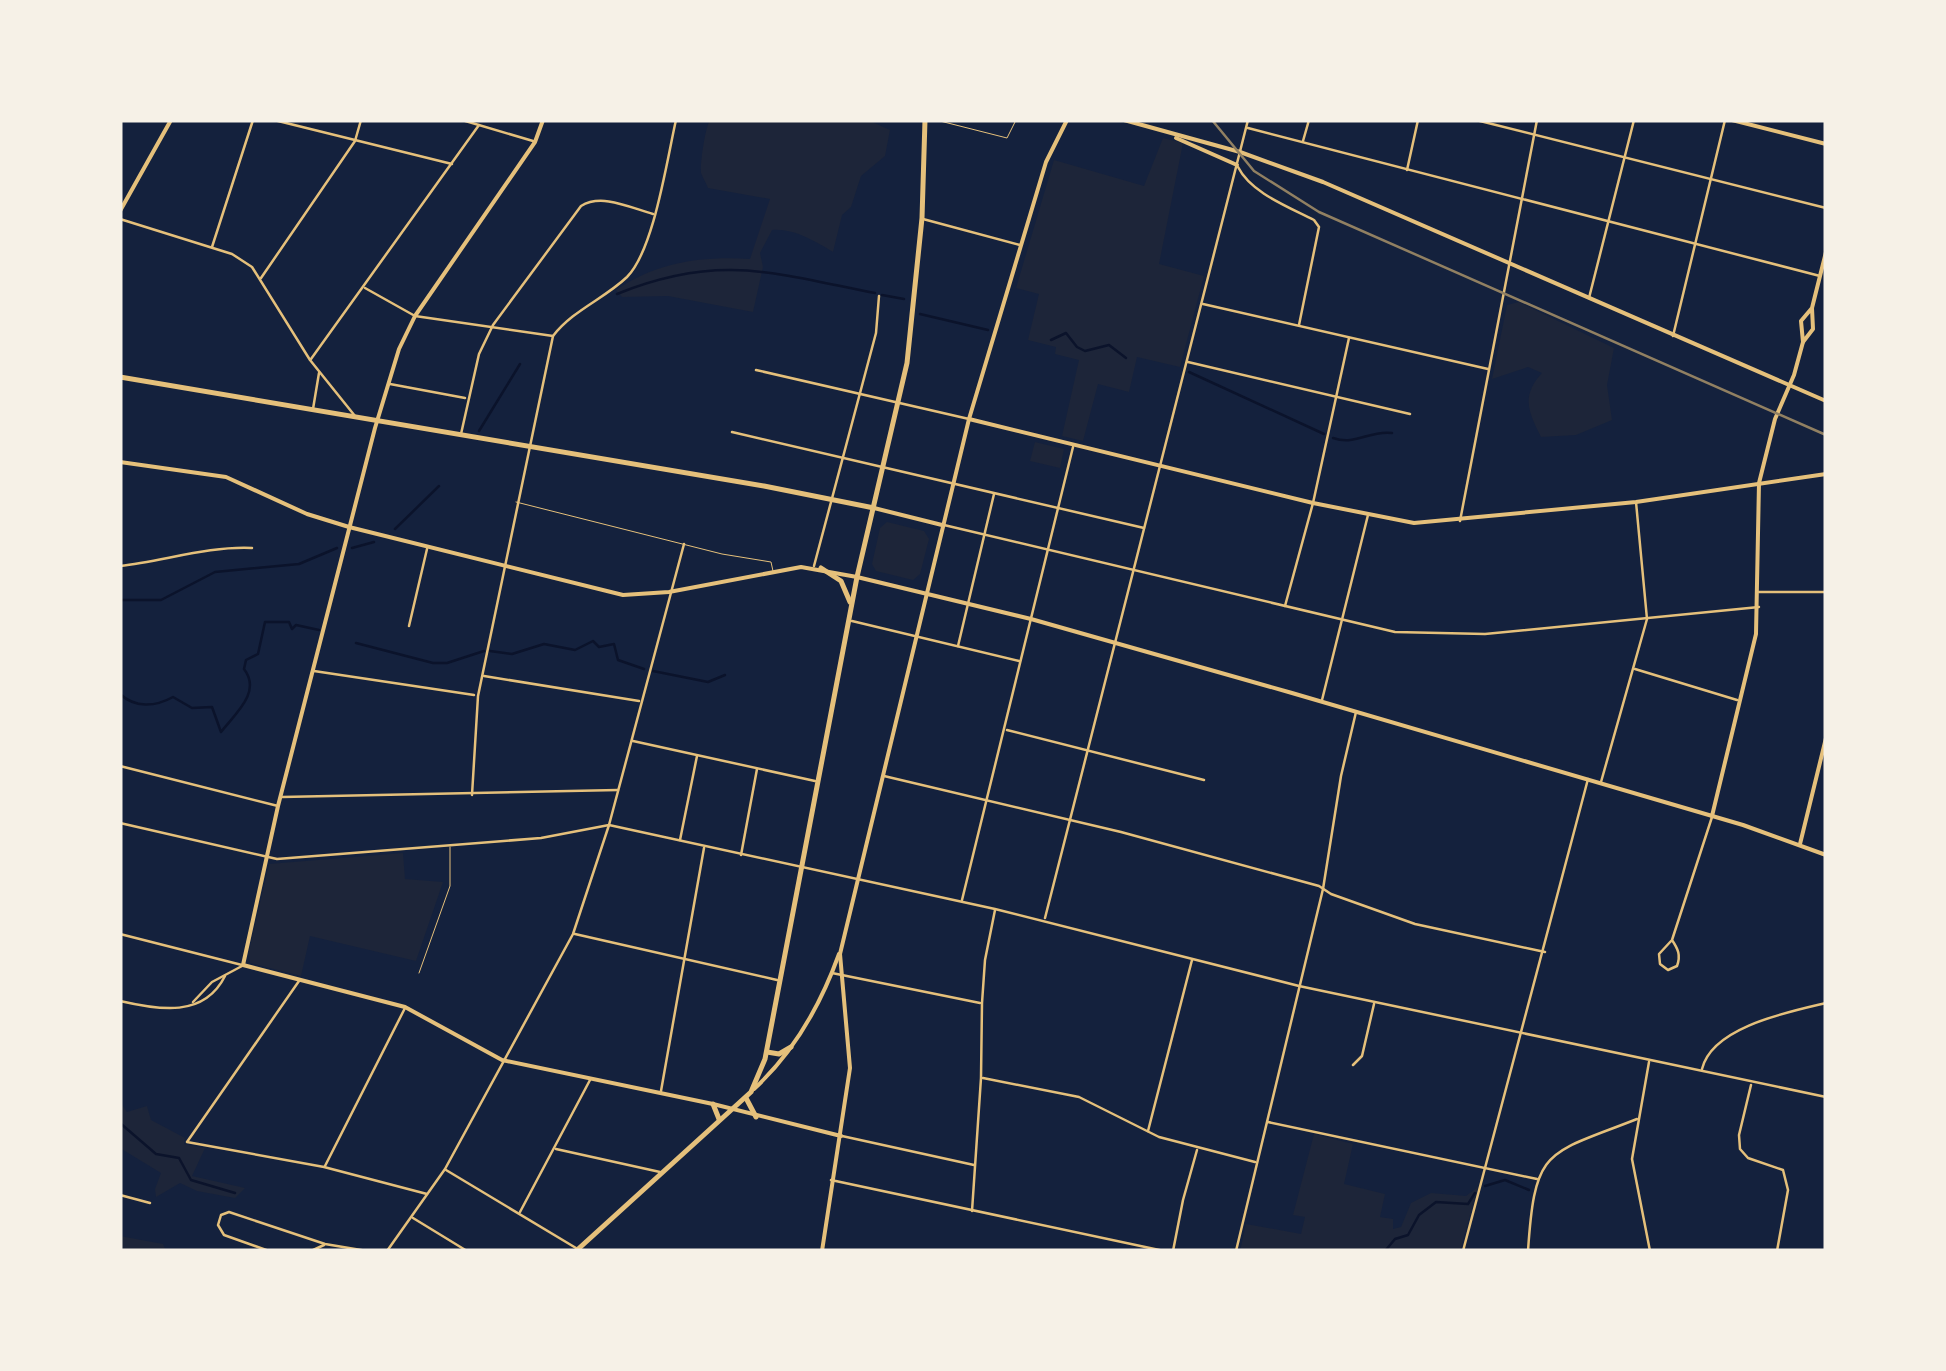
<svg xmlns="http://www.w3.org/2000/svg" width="1946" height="1371" font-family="'DM Sans',sans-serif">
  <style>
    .green { fill: #1d2539 }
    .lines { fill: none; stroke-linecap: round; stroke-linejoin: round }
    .stream { stroke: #0b132b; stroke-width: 2.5 }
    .service { stroke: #e5c07b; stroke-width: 1 }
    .minor { stroke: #e5c07b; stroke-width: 2.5 }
    .tertiary { stroke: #e5c07b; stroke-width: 4 }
    .secondary { stroke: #e5c07b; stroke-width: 4 }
    .primary { stroke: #e5c07b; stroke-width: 5 }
    .rail { stroke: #918062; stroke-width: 2.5 }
  </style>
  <rect width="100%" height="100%" fill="#14213d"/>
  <g class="green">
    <path d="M710 120H868L890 130 885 156 861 176 851 207 842 215 833 252C815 241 793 228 772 230L760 253 763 267 753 312 668 296 622 297 616 290C657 262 702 256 750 259L770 199 708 188C706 183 703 178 701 173 700 164 705 128 710 120Z"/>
    <path d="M1163 138 1183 143 1159 264 1204 276 1180 367 1137 357 1129 392 1098 384 1083 441 1062 436 1079 360 1055 354 1056 347 1028 340 1039 294 1016 288 1054 160 1144 186Z"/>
    <path d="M1519 302 1614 348 1607 385 1612 420 1576 435 1541 437C1528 411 1521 396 1542 373L1528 367 1492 379 1507 305Z"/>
    <path d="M1035 442 1064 449 1060 468 1030 461Z"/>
    <path d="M887 522 924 531 929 539 920 574 913 580 876 571 872 564 880 528Z"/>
    <path d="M403 853 405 879 443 882 416 961 310 936 301 976 250 963 249 951 269 864Z"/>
    <path d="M120 1102 127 1112 147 1106 151 1120 185 1138 184 1144 205 1148 192 1176 245 1188 235 1198 197 1191 180 1183 156 1197 155 1189 161 1173 120 1148Z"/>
    <path d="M1314 1134 1353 1144 1344 1184 1385 1194 1380 1217 1393 1219V1229L1401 1227 1411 1203 1431 1193 1466 1196 1478 1187 1460 1251H1240L1246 1224 1301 1234 1305 1217 1293 1215Z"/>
    <path d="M120 1236 163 1244 166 1251H120Z"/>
  </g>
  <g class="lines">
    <g class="stream">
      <path d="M617 294C719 253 773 273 875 293"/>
      <path d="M882 295 904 299"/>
      <path d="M920 314 988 330"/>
      <path d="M1051 340 1066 333 1077 347 1085 351 1109 345 1126 358"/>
      <path d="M1189 372 1324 434"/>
      <path d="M479 431 520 364"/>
      <path d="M1333 438C1356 446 1369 430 1392 433"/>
      <path d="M395 529 439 486"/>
      <path d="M352 548 374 542"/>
      <path d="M120 600H161L215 572 299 564 337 548"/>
      <path d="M356 643 433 663H447L484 651"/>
      <path d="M490 651 512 654 544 644 575 650 593 641 599 647 614 644 618 660 644 669"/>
      <path d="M653 671 708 682 725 675"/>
      <path d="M120 694C135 708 155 707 173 697L192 708 212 707 221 732C235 714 262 692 244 669L246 660 258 654 265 622H289L292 629 296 625 319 630"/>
      <path d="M120 1123 156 1154 179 1158 191 1180 235 1193"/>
      <path d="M1485 1186 1505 1180 1529 1190"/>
      <path d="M1385 1251 1395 1239 1408 1235 1419 1215 1436 1202 1468 1204 1475 1193"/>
    </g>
    <g class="service">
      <path d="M936 120 1007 138 1016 120"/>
      <path d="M516 502 722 554 771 562 773 571"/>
      <path d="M419 973 450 886V847"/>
    </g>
    <g class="minor">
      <path d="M274 120 452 164"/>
      <path d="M462 120 533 141"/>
      <path d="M1476 120 1826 208"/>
      <path d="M1248 128 1820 276"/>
      <path d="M1303 141 1309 120"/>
      <path d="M1238 167C1251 193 1289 207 1314 220L1319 227 1299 325"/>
      <path d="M1407 170 1418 120"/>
      <path d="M120 219 232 254 252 267 310 360 355 416"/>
      <path d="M923 219 1020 245"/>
      <path d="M212 247 253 120"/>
      <path d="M261 278 355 141 361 120"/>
      <path d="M365 288 415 316 553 336"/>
      <path d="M1589 298 1634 120"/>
      <path d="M1203 304 1488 369"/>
      <path d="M1673 336 1725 120"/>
      <path d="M311 359 479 125"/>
      <path d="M1188 362 1410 414"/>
      <path d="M756 370 969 419"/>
      <path d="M390 384 465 398"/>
      <path d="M313 409 319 373"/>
      <path d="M732 432 1144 528"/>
      <path d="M461 434 479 354 493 325 581 206C602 193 631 208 653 214"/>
      <path d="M1460 521 1537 120"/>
      <path d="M944 525 1395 632 1485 634 1759 607"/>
      <path d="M120 566C164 561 208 546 252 548"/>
      <path d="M814 566 876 333 879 296"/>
      <path d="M1759 592H1826"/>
      <path d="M1285 606 1313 503 1349 338"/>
      <path d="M852 621 1019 661"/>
      <path d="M409 626 427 549"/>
      <path d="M958 646 994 494"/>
      <path d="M1635 669 1737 700"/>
      <path d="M314 671 474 695"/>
      <path d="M484 676 639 701"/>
      <path d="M1322 700 1368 515"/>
      <path d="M1007 730 1204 780"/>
      <path d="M633 741 815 781"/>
      <path d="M120 766 278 806"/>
      <path d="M884 776 1121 832 1319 886 1331 894 1415 924 1545 952"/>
      <path d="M1601 782 1647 619 1636 502"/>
      <path d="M472 795 478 696 553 336C573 310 604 299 627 277 654 250 667 159 676 120"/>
      <path d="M282 797 618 790"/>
      <path d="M120 823 277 859 541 838 609 825 995 909 1299 986 1826 1097"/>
      <path d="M680 840 697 756"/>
      <path d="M741 855 757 769"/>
      <path d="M962 900 1073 447"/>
      <path d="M1045 918 1248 120"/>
      <path d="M120 934 242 965"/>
      <path d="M575 934 777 980"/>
      <path d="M1672 940C1678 949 1681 955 1677 966L1668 970 1660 964 1659 954 1672 940 1712 817"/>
      <path d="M832 973 980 1003"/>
      <path d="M299 981 187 1142 324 1167 427 1194"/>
      <path d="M120 1001C159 1010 204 1018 225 976"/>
      <path d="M193 1002 212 982 242 966"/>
      <path d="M1649 1062 1632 1159 1650 1251"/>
      <path d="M1353 1065 1362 1056 1374 1004"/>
      <path d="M1702 1069C1712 1027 1788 1012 1826 1003"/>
      <path d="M983 1078 1079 1097 1159 1137 1255 1162"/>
      <path d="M1751 1085 1739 1135 1740 1149 1748 1158 1783 1170 1788 1190 1777 1251"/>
      <path d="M661 1091 704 848"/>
      <path d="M1268 1122 1537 1179"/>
      <path d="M1148 1131 1192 960"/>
      <path d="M842 1136 974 1165"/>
      <path d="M556 1149 660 1172"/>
      <path d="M325 1166 405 1008"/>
      <path d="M446 1170 576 1248"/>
      <path d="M831 1180 1164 1251"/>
      <path d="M120 1195 150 1203"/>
      <path d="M972 1211 981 1078 982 1003 985 960 995 910"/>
      <path d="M520 1212 590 1080"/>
      <path d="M413 1218 467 1251"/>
      <path d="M269 1251 224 1235 218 1225 221 1215 229 1212 325 1244 367 1251"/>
      <path d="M311 1251 324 1245"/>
      <path d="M387 1251 445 1169 573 934 609 825 684 544"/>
      <path d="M1173 1251 1183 1200 1197 1150"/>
      <path d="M1236 1251 1323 889 1341 776 1356 712"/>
      <path d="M1463 1251 1588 779"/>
      <path d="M1528 1251C1535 1146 1546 1155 1637 1119"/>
    </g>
    <g class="tertiary">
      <path d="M543 120 535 142 415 316 399 349 375 428 278 806 243 965 405 1007 502 1060 713 1104 841 1136"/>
      <path d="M1124 120 1240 152 1323 182 1826 401"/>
      <path d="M1732 120 1826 144"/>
      <path d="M1176 138 1237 165"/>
      <path d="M120 211 171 120"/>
      <path d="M1812 308 1801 321 1803 342 1813 329 1812 308 1826 252"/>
      <path d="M969 419 1313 503 1414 523 1636 502 1826 474"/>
      <path d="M120 462 226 477 307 514 349 527 623 595 669 592 801 567 857 577"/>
      <path d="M874 508 942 525"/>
      <path d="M1712 816 1756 634 1759 483 1775 419 1794 375 1803 342"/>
      <path d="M1800 844 1826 738"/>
      <path d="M754 1089C793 1053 821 1004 839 954"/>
      <path d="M822 1251 850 1068 840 954 969 419 1046 162 1067 120"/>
    </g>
    <path class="secondary" d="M857 577 1031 619 1292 693 1743 825 1826 855"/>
    <g class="primary">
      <path d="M120 377 764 486 874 508"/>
      <path d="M821 568 841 581 850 602"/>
      <path d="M767 1052 779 1054 791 1047"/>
      <path d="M746 1098 756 1117"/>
      <path d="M713 1104 719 1119"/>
      <path d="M576 1251 751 1092 765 1059 857 577 907 363 922 218 925 120"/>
    </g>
    <path class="rail" d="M1212 120 1254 171 1319 212 1826 435"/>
  </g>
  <rect width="1946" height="1371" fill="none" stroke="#f6f1e7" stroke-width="245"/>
</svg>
